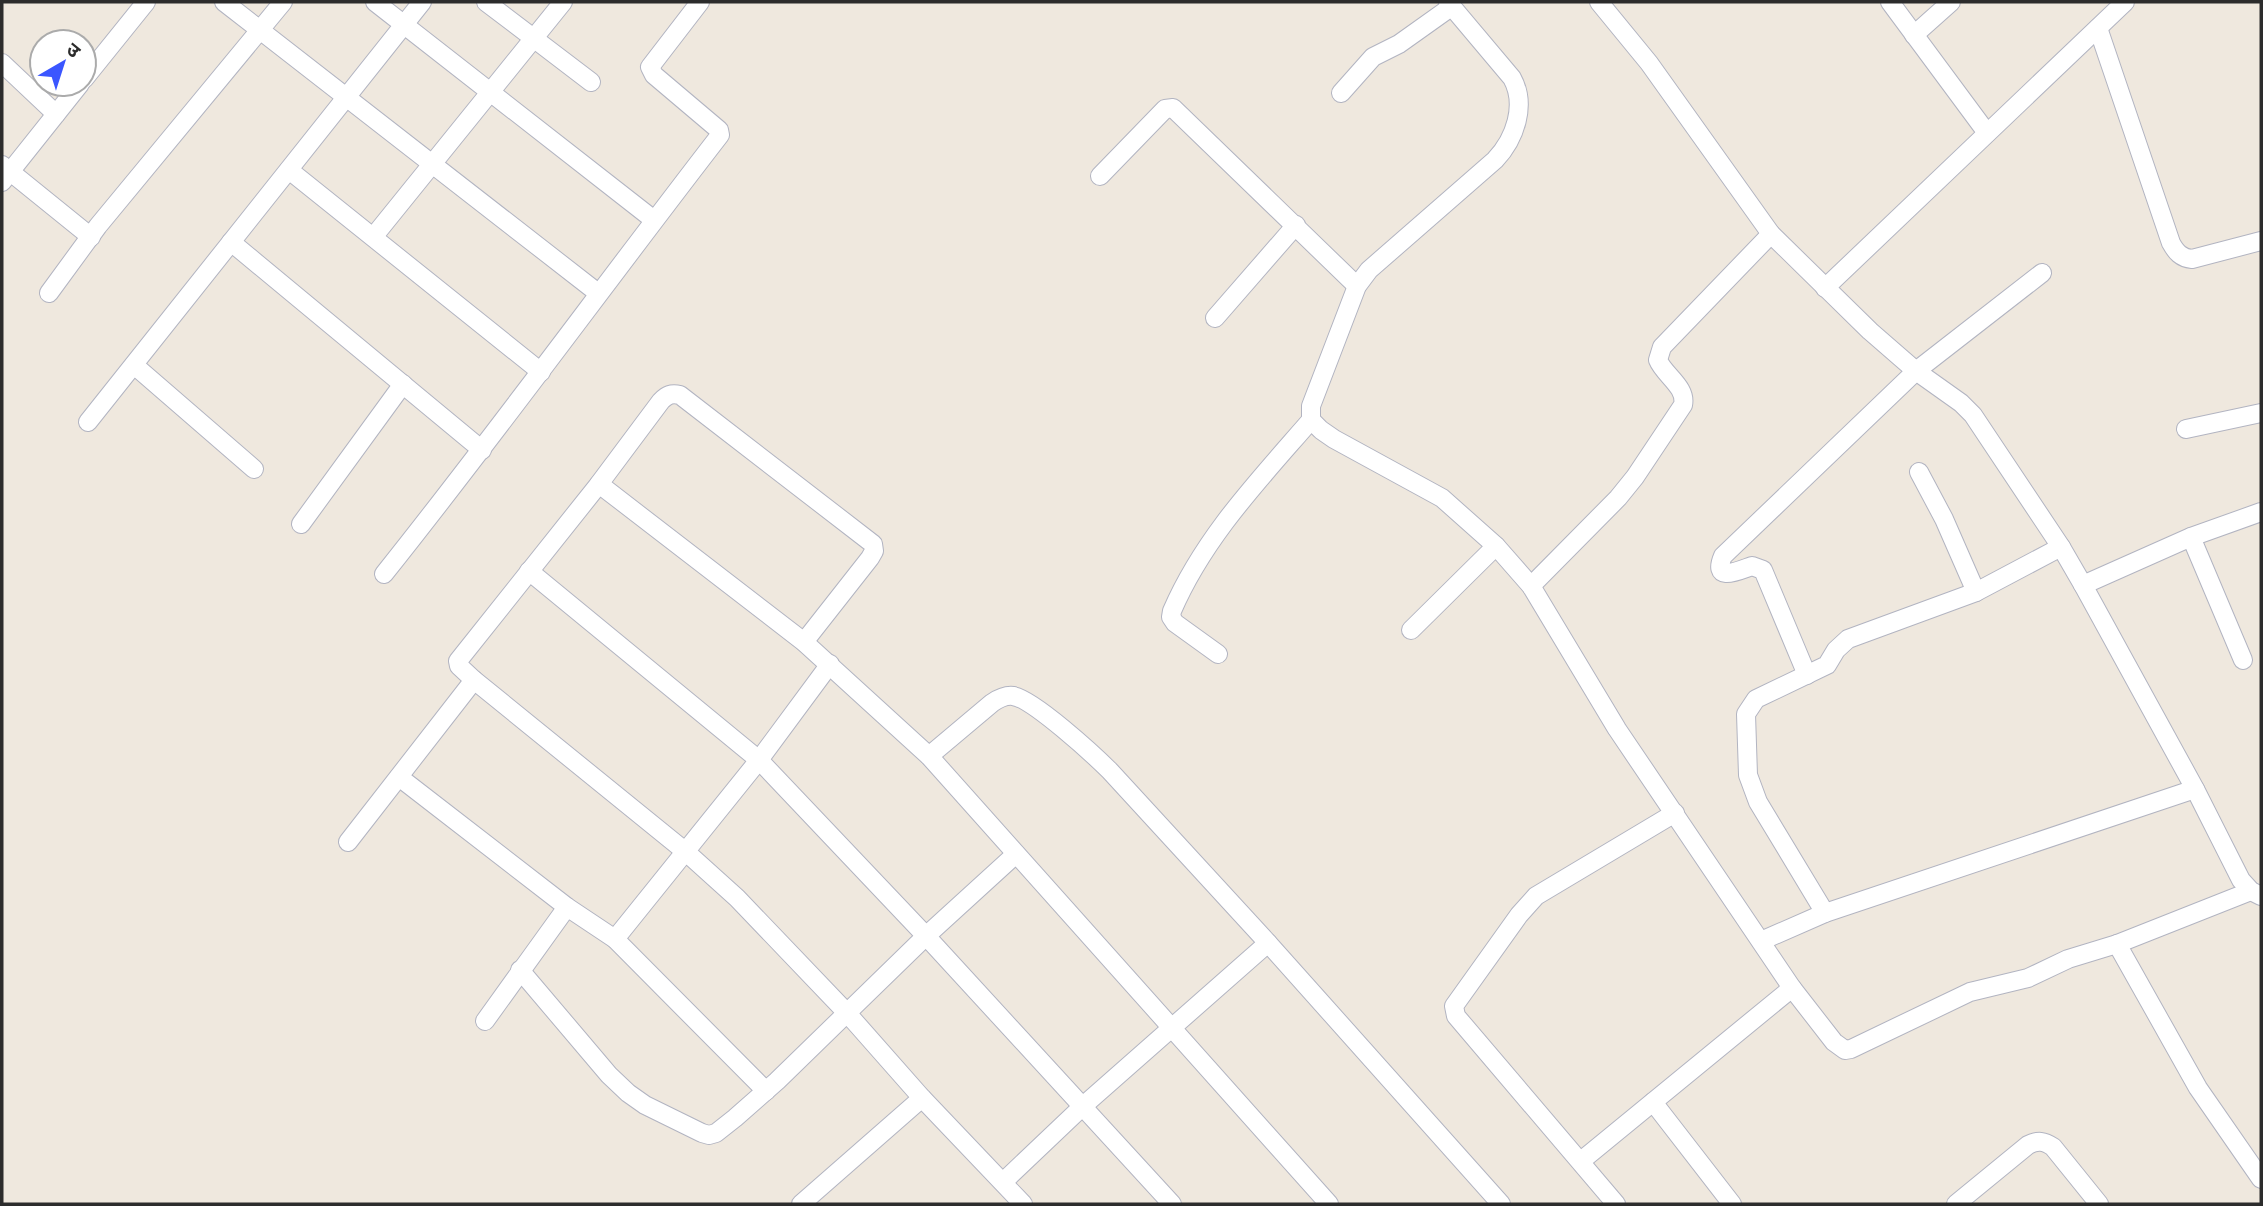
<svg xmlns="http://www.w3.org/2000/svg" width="2263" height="1206" font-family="'Alegreya Sans','Noto Sans Devanagari',sans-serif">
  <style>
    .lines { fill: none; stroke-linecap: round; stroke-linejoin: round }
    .minor-casing { stroke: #b2b4c1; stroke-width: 20 }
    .minor { stroke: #fff; stroke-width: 18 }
  </style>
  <rect width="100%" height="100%" fill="#efe8de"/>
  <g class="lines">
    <defs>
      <g id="minor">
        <path d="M224 2 598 293"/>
        <path d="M375 2 654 220"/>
        <path d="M486 2 591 82"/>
        <path d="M1448 2 1512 78C1527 105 1515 139 1495 160L1369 270 1357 286 1311 406V420L1321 430 1334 439 1442 498 1496 546 1531 586 1617 729 1792 988 1834 1042 1845 1050 1851 1049 1970 992 2028 978 2068 959 2117 944 2251 891"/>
        <path d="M1599 2 1649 63 1771 234 1870 331 1916 371 1961 403 1973 415 2061 547 2083 585 2195 789 2241 880 2251 891 2261 896"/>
        <path d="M1890 2 1987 133"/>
        <path d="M2098 28 2171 243C2176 252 2181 258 2192 259L2261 241"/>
        <path d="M1914 35 1951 2"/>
        <path d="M2 63 56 114"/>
        <path d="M84 79 146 2"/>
        <path d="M1341 93 1373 57 1399 44 1451 7"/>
        <path d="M2 165 91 237"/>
        <path d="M289 170 541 372"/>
        <path d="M1100 176 1165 109 1173 108 1357 286"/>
        <path d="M2 182 80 84"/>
        <path d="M374 236 563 2"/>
        <path d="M231 242 482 450"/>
        <path d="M1825 288 2125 2"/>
        <path d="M49 293 98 226 283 2"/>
        <path d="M1215 318 1296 225"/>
        <path d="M134 365 254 469"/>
        <path d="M88 422 422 2"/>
        <path d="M2186 429 2261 413"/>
        <path d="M1919 472 1944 519 1976 592"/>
        <path d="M599 484 804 642 929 756 1329 1204"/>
        <path d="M301 524 403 384"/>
        <path d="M2191 537 2243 660"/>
        <path d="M529 571 759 760 926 936 1172 1204"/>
        <path d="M384 574C499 430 607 281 720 135L719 130 654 75 650 67 700 2"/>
        <path d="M2083 585 2191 537 2261 512"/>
        <path d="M1531 586 1618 498 1635 477 1683 405C1687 387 1664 375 1658 360L1662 347 1771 234"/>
        <path d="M1411 630 1496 546"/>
        <path d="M804 642 870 558 874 551 873 544 680 395C671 393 667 395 661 401L599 484 458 661 459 666 474 680 686 852 737 898 847 1013 922 1098 1023 1204"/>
        <path d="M1218 654 1175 623 1171 617 1172 611C1204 537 1259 480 1311 420"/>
        <path d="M1807 675 1763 570 1752 566C1740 570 1711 584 1723 556L1916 371 2042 273"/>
        <path d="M929 756 992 703C998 699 1005 695 1013 696 1033 699 1094 755 1110 771L1268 943 1501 1204"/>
        <path d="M399 777 567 907 615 939 766 1091"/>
        <path d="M348 842 474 680"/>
        <path d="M1825 913 1758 802 1748 775 1746 714 1756 699 1827 665 1836 650 1848 639 1976 592 2061 547"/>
        <path d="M615 939 759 760 830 664"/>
        <path d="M1761 941 1825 913 2195 789"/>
        <path d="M2117 944 2198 1088 2261 1179"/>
        <path d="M520 970 609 1075 628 1093 645 1105 702 1133 709 1135 716 1133 735 1118 777 1081 926 936 1016 854"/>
        <path d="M485 1021 567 907"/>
        <path d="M1653 1102 1732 1204"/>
        <path d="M1581 1161 1792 988"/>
        <path d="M1003 1182 1083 1106 1268 943"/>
        <path d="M801 1204 922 1098"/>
        <path d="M1616 1204 1456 1016 1454 1006 1519 915 1536 896 1675 813"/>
        <path d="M1956 1204 2028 1145C2038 1140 2044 1141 2053 1147L2099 1204"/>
      </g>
    </defs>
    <use href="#minor" class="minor-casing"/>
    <use href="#minor" class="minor"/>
  </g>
  <rect width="2263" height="1206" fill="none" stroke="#2c2c2c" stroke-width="7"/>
  <g transform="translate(63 63) rotate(39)"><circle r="33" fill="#ffffff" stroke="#ababab" stroke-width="2"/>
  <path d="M0-5L12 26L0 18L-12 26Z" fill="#3b56ff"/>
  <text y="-10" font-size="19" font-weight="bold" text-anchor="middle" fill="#2c2c2c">उ</text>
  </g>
</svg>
